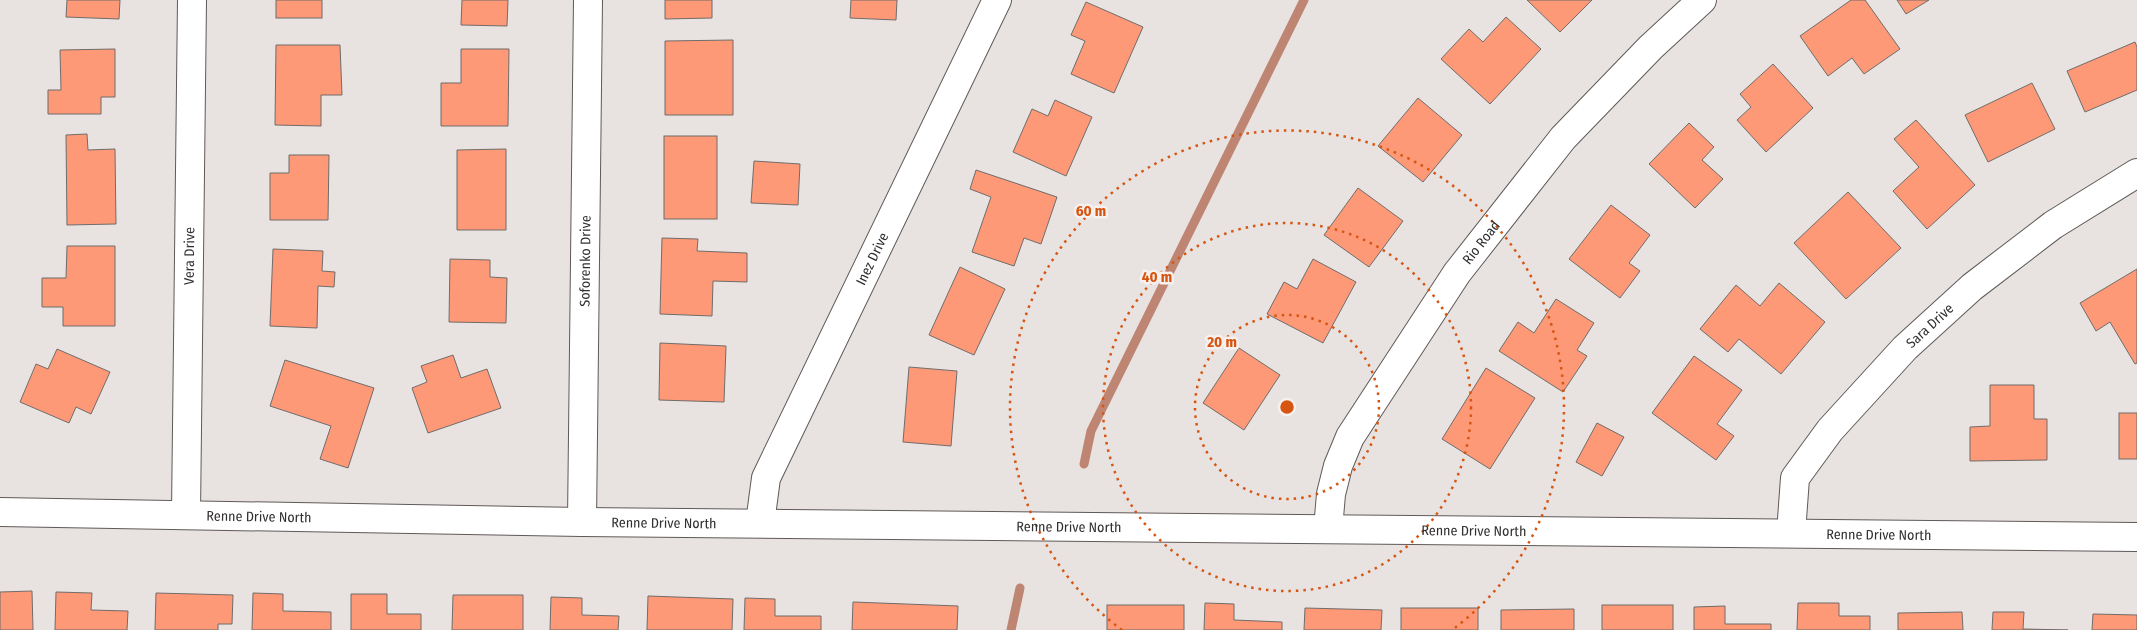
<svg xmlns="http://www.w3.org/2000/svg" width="2137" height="630" font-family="'Fira Sans Condensed',sans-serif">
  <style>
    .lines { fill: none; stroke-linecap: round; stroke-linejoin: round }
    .stream { stroke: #be8572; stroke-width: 9 }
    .building { fill: #fd9977; stroke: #716c6a }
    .minor-casing { stroke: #5f5a58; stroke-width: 30 }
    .minor { stroke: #fff; stroke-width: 28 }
    .ring { fill: none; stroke: #d65510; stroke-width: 2.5; stroke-dasharray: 2.5 5 }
    .labels { text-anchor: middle; stroke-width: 5; stroke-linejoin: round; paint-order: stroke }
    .street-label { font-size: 14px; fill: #322f2f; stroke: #f6f0ee }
    .centre { fill: #d65510; stroke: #f6f0ee; stroke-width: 2.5 }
    .ring-label { font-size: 15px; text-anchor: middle; font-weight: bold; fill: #d65510; stroke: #f6f0ee; stroke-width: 5; stroke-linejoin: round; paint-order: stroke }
  </style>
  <rect width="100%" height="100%" fill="#e8e2e1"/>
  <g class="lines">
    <g class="stream">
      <path d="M1084 464 1091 431 1304 0"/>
      <path d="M1011 630 1020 588"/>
    </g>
  </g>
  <g class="building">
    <path d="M67 0H120L119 19 66 17Z"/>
    <rect x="276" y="0" width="46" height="18"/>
    <path d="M462 0H508L507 26 461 25Z"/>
    <path d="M665 0H712V18L665 19Z"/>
    <path d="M851 0H897L896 20 850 18Z"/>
    <path d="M1527 0H1592L1560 32Z"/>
    <path d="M1851 0H1865L1900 49 1864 74 1852 58 1828 76 1800 36Z"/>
    <path d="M1897 0H1929L1906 14Z"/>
    <path d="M1086 2 1143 27 1114 93 1071 74 1085 41 1071 35Z"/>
    <path d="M1506 17 1541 49 1490 104 1441 59 1469 29 1483 42Z"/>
    <path d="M733 40V115H665V41Z"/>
    <path d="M2135 42 2137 47V90L2085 112 2067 71Z"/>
    <path d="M276 45H340L342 95H321V126L275 125Z"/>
    <path d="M115 49V97H101V114H48V90H61L60 50Z"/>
    <path d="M461 49H509L508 126H441V83H461Z"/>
    <path d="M1773 64 1813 108 1766 152 1737 120 1751 107 1740 94Z"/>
    <path d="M2032 83 2055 129 1988 162 1965 115Z"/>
    <path d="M1418 98 1462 135 1423 182 1378 146Z"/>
    <path d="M1055 100 1092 117 1066 176 1013 152 1032 109 1048 116Z"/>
    <path d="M1916 120 1975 185 1927 229 1893 191 1919 167 1894 139Z"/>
    <path d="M1689 123 1714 147 1702 160 1723 179 1695 208 1649 164Z"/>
    <path d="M87 134 88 150 115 149 116 224 67 225 66 135Z"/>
    <rect x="664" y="136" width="53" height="83"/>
    <path d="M506 149V230H457V150Z"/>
    <path d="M289 155H329L328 220H270V173H289Z"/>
    <path d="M754 161 800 164 798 205 751 203Z"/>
    <path d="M976 170 1057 197 1041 244 1024 238 1014 266 972 252 991 197 970 189Z"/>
    <path d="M1358 188 1403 221 1369 267 1324 235Z"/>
    <path d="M1848 192 1901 248 1846 299 1794 243Z"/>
    <path d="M1611 205 1650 235 1629 263 1640 271 1620 298 1569 259Z"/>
    <path d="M662 238 698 239 697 251 747 253V282L713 281 712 316 660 314Z"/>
    <path d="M67 246H115V326H63V307H42V278H66Z"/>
    <path d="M273 249 323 251 322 271 335 272 334 287 318 286 317 328 270 326Z"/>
    <path d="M450 259 490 260V277L507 278 506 323 449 322Z"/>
    <path d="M1313 259 1356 282 1323 343 1267 314 1284 282 1297 289Z"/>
    <path d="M960 267 1005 289 974 355 929 335Z"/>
    <path d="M2137 269V363L2135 364 2110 322 2096 331 2080 303Z"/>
    <path d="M1779 283 1825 322 1781 374 1739 339 1728 352 1700 329 1736 285 1760 306Z"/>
    <path d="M1556 299 1594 323 1577 350 1587 356 1563 392 1499 351 1518 322 1534 333Z"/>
    <path d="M660 343 726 346 724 402 659 400Z"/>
    <path d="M1239 348 1280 375 1244 430 1203 403Z"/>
    <path d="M57 349 110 372 91 414 76 407 69 423 20 402 36 364 48 369Z"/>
    <path d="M453 355 461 378 487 369 501 408 428 433 412 388 427 382 421 366Z"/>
    <path d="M1694 356 1742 390 1717 424 1734 436 1716 460 1652 413Z"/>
    <path d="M285 360 374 388 348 468 320 459 331 426 270 406Z"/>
    <path d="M909 367 957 371 951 446 903 442Z"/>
    <path d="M1486 368 1535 398 1490 469 1442 439Z"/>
    <path d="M1990 385H2034V419H2047V460L1970 461V427L1990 426Z"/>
    <rect x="2119" y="413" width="18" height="46"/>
    <path d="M1597 423 1624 437 1602 476 1576 462Z"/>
    <path d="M32 591 33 630H0V592Z"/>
    <path d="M56 592 92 593 91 610 128 611 127 630H55Z"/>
    <path d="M156 593 233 595 232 624H218V630H155Z"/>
    <path d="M253 593 283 594V611L331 612V630H252Z"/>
    <path d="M351 594H387V614H421V630H351Z"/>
    <path d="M453 595H523V630H452Z"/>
    <path d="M648 596 733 599 732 630H647Z"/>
    <path d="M551 597 582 598V615L619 616 618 630H550Z"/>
    <path d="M745 598 775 599V616H821V630H744Z"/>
    <path d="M853 602 958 606 957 630H852Z"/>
    <path d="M1205 603 1234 604V620L1282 622V630H1204Z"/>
    <path d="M1798 603H1839V616H1870V630H1797Z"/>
    <rect x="1107" y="605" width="77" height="25"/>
    <rect x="1602" y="605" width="71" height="25"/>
    <path d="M1725 606V624H1771V630H1694V607Z"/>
    <path d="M1305 608 1382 610 1381 630H1304Z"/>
    <rect x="1401" y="608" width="77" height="22"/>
    <path d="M1574 609V630H1501V610Z"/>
    <path d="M1962 612 1963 630H1898V613Z"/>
    <path d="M1993 612H2024L2023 629 2068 630H1992Z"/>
    <path d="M2093 614 2137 615V630H2092Z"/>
  </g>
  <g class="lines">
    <defs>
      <g id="minor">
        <path id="s1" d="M0 512 582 522 2137 537"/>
        <path id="s2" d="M186 514 192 0"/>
        <path id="s3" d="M582 522 588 0"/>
        <path id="s4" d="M760 523 766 478 997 0"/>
        <path id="s5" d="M1328 529 1331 494 1338 466 1350 437 1457 273 1563 138 1651 47 1702 0"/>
        <path id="s6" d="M1791 533 1795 478 1830 430 1905 348 1972 287 2053 225 2137 173"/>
      </g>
    </defs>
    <use href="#minor" class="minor-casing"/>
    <use href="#minor" class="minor"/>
  </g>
  <g class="ring">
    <circle cx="1287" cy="407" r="92"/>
    <circle cx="1287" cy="407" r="184"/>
    <path d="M1122 630A277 277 0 1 1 1452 630"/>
  </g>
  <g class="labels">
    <g class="street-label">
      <text dy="5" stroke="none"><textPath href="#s5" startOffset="330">Rio Road</textPath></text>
      <text dy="5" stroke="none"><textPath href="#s2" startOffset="258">Vera Drive</textPath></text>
      <text dy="5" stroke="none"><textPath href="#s4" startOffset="289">Inez Drive</textPath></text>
      <text dy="5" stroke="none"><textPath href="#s3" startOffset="261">Soforenko Drive</textPath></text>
      <text dy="5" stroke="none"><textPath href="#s6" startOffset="259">Sara Drive</textPath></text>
      <text dy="5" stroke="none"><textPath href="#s1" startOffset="259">Renne Drive North</textPath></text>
      <text dy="5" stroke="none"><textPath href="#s1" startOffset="664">Renne Drive North</textPath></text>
      <text dy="5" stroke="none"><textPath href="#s1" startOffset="1069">Renne Drive North</textPath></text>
      <text dy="5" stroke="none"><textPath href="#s1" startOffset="1474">Renne Drive North</textPath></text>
      <text dy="5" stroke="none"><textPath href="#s1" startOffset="1879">Renne Drive North</textPath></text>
    </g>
  </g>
  <circle cx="1287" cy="407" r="8" class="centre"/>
  <g class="ring-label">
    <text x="1091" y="216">60 m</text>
    <text x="1157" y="282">40 m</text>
    <text x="1222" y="347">20 m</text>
  </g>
</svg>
